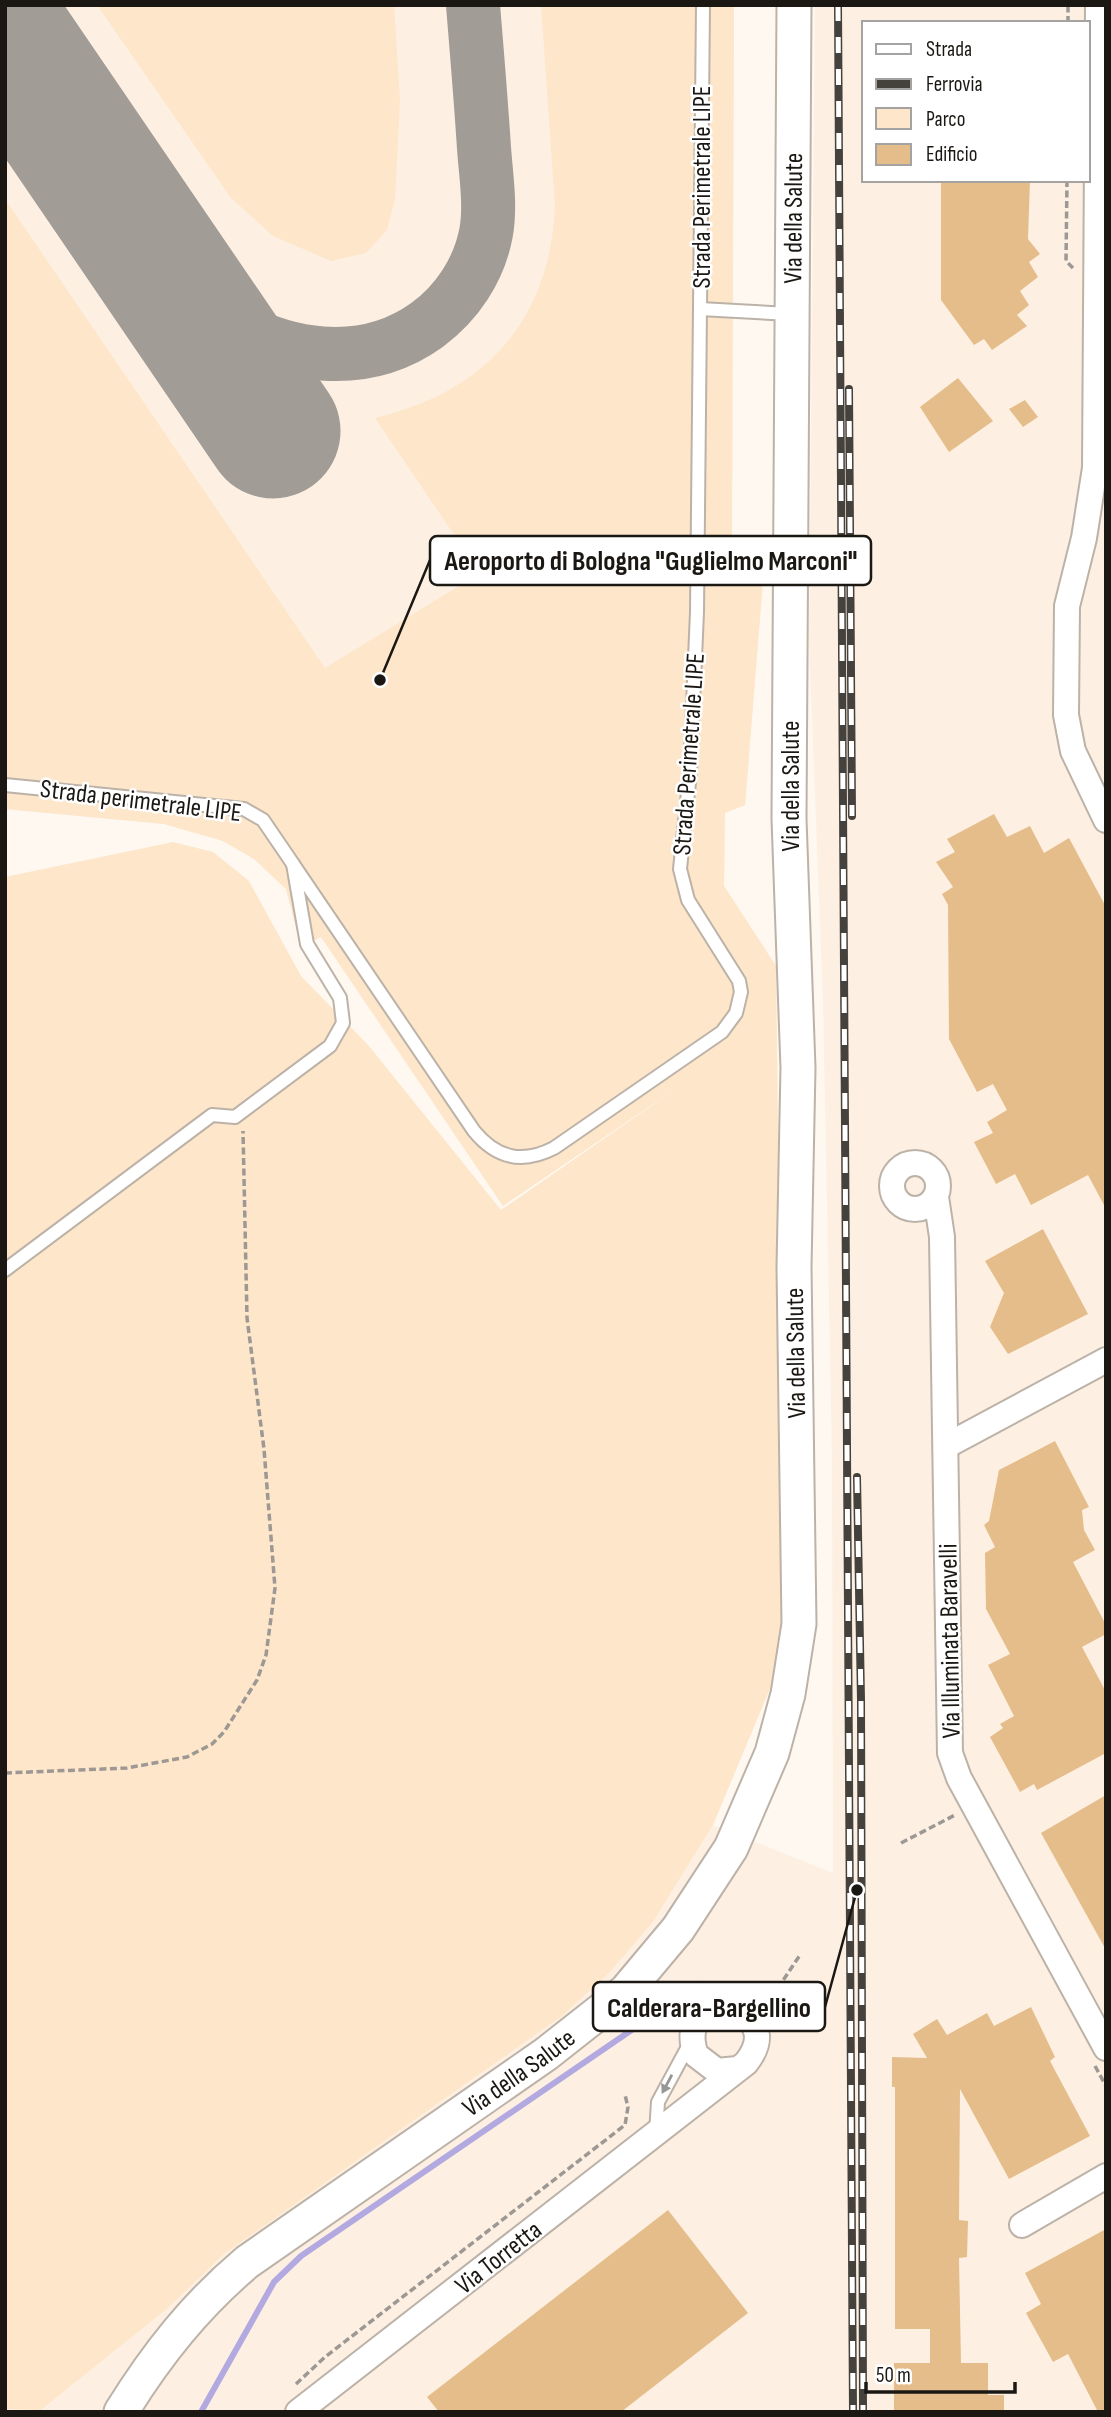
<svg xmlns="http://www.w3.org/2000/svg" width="1111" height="2417" font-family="'Sofia Sans Condensed',sans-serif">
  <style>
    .built { fill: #fdf0e2; fill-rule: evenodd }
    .green { fill: #fde6c9 }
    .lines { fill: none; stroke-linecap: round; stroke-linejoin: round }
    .stream { stroke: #b2a9e1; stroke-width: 6 }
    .taxiway { stroke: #a29c97; stroke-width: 54 }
    .runway { stroke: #a29c97; stroke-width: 135 }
    .building { fill: #e5bd8b }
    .lane-casing { stroke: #bcb2a7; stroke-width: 16 }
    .street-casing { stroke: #bcb2a7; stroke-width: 28 }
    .secondary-casing { stroke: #bcb2a7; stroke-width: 37 }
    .path { stroke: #9d9893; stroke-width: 3.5; stroke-dasharray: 7 3.5; stroke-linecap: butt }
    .lane { stroke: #fff; stroke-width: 12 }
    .street { stroke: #fff; stroke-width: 24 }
    .secondary { stroke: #fff; stroke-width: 33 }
    .rail-casing { stroke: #45413d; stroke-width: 8 }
    .rail { stroke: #fff; stroke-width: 5; stroke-dasharray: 16; stroke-linecap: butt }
    .oneway { fill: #989795 }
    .labels { text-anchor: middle; stroke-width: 5; stroke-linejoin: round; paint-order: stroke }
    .street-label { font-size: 26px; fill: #1b1814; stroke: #fff }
    .leader { fill: none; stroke: #1b1814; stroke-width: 2.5 }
    .callout-dot { fill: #1b1814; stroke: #fff; stroke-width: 2.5 }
    .callout { fill: #fff; stroke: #1b1814; stroke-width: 2.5 }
    .callout-label { font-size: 28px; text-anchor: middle; font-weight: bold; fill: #1b1814 }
  </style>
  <rect width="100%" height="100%" fill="#fef8f1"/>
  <g class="built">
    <path d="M5 5H734L732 544 765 556 745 805 725 813 724 886 776 966 503 1206 321 937 301 947 286 889 254 859 223 841 164 824 5 809Z"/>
    <path d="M815 5H1106V2412H5V2409L41 2410 168 2308 224 2254 561 2017 610 1972 653 1922 713 1825 833 1873 832 1456 823 1002 809 642ZM864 23H1088V180H864Z"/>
  </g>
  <g class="green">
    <path d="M97 5H394L400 101 395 199 387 230 366 253 331 261 273 236 231 198Z"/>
    <path d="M541 5H734L732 544 765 556 745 805 725 813 724 886 776 966 784 1599 774 1679 713 1825 653 1922 610 1972 561 2017 224 2254 168 2308 41 2410 5 2409V877L173 842 213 852 249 881 301 976 369 1046 501 1210 680 1086 503 1206 321 937 301 947 286 889 254 859 223 841 164 824 5 809V199L325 668 480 573 375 418C485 392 550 321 555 206Z"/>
  </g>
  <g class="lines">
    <path class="stream" d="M201 2412 274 2282 301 2256 699 1984"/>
    <path class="taxiway" d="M156 258C175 278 195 300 218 316 281 358 363 371 427 325 457 303 479 270 486 233 491 206 486 176 484 148 481 101 477 53 473 5"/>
    <path class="runway" d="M5 38 273 431"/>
  </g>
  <g class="building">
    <path d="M941 180H1030L1028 239 1040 254 1029 262 1038 277 1020 291 1029 305 1017 315 1027 326 992 350 984 339 974 345 941 300Z"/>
    <path d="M958 378 993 421 949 452 920 407Z"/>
    <path d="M1025 400 1038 417 1023 427 1009 409Z"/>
    <path d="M994 814 1007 837 1030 826 1044 853 1069 838 1106 907V1209L1088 1175 1031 1205 1015 1174 996 1184 974 1142 993 1133 987 1122 1007 1110 993 1084 977 1092 949 1039 948 905 942 894 953 887 936 862 955 852 947 839Z"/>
    <path d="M1043 1229 1088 1314 1008 1354 990 1327 1004 1293 985 1261Z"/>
    <path d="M1055 1441 1089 1507 1082 1510 1084 1530 1095 1550 1073 1562 1106 1625V1634L1082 1647 1106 1692V1753L1037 1790 1034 1784 1020 1792 990 1737 1003 1728 1000 1724 1014 1716 988 1665 1010 1654 986 1609 985 1553 995 1547 984 1525 989 1521 999 1470Z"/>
    <path d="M1106 1795V1950L1041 1833Z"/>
    <path d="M1031 2007 1055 2057 1050 2061 1090 2136 1009 2179 960 2089 959 2220 968 2221 967 2257 959 2258 961 2363H988V2395H1004V2412H894V2363H930V2329H895V2087H892V2057L927 2058 913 2034 937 2019 947 2035 987 2013 994 2026Z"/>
    <path d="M668 2210 748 2313 621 2412H439L427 2397Z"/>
    <path d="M1106 2229V2412H1098L1068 2354 1053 2362 1026 2313 1041 2304 1025 2273Z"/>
  </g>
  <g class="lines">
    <defs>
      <g id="lane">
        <path d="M700 309 791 314"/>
        <path d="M5 785 244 809 263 820 293 864"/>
        <path d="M5 1270 212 1115 235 1117 330 1046 343 1023 340 998 307 944 293 864 474 1131C497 1159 523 1164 554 1148L722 1032 736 1013 741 992 739 981 688 900 680 869 690 773 697 612 703 5"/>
        <path d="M656 2133 658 2102 691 2041"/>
      </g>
      <g id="street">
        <path d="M1098 5 1095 468 1084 538 1067 606 1066 715 1073 751 1106 820"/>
        <circle cx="915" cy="1186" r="23"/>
        <path d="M936 1197 942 1237 950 1753 959 1778 1106 2048"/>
        <path d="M946 1446 1106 1360"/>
        <path d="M1022 2225 1106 2176"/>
        <path d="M298 2412 746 2063C793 2004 671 1984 696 2055L717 2071 737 2069"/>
      </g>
      <g id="secondary">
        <path id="s1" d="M121 2412C157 2354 195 2306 247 2262L546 2054 626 1991 678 1929 731 1848 772 1753 788 1694 799 1624 794 1267 798 1068 789 819 794 5"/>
      </g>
    </defs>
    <use href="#lane" class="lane-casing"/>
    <use href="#street" class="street-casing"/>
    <use href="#secondary" class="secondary-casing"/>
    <g class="path">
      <path d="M1068 23V5"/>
      <path d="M1067 180 1066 261 1073 268"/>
      <path d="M5 1773 127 1768 187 1757 212 1744 224 1732 257 1680 266 1655 275 1588 264 1449 247 1318 243 1131"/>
      <path d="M901 1843 957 1814"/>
      <path d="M766 2006 800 1955"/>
      <path d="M1095 2066 1106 2086"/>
      <path d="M296 2384 325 2357 625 2125 628 2107 625 2095"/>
    </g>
    <use href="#lane" class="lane"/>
    <use href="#street" class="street"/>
    <use href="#secondary" class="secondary"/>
    <defs>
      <g id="rail">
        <path d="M838 5 853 2412"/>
        <path d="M849 389 852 816"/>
        <path d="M857 1477 861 1700 863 2412"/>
      </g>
    </defs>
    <use href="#rail" class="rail-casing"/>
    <use href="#rail" class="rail"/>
  </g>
  <defs><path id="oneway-solid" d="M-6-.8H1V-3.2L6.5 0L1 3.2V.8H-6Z" transform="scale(1.75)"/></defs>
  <use class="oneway" href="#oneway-solid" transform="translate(667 2084) rotate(118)"/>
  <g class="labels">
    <g class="street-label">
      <text transform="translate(701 187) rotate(-90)" y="9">Strada Perimetrale LIPE</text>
      <text dy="9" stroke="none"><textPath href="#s1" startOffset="2482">Via della Salute</textPath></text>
      <text transform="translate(688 754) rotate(-86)" y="9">Strada Perimetrale LIPE</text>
      <text transform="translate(790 786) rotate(-90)" y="9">Via della Salute</text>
      <text transform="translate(141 800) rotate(7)" y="9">Strada perimetrale LIPE</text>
      <text transform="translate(795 1353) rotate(-91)" y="9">Via della Salute</text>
      <text transform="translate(949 1641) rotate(-91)" y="9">Via Illuminata Baravelli</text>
      <text dy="9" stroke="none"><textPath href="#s1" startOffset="528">Via della Salute</textPath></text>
      <text transform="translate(498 2257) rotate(-38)" y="9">Via Torretta</text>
    </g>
  </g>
  <path class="leader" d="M380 680L430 560M857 1890L825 2007"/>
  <g class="callout-dot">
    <circle cx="380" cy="680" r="7"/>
    <circle cx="857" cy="1890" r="7"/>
  </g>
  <g class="callout">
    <rect x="430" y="536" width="441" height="49" rx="7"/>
    <rect x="593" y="1982" width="232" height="49" rx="7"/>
  </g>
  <g class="callout-label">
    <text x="651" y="570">Aeroporto di Bologna "Guglielmo Marconi"</text>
    <text x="709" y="2017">Calderara-Bargellino</text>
  </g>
  <rect width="1111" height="2417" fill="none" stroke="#1b1814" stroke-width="14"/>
  <rect x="862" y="21" width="228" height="161" fill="#ffffff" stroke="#a4a3a1" stroke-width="2"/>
  <rect x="876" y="44" width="35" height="10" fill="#ffffff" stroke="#a4a3a1" stroke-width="2"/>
  <text x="926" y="56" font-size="21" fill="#1b1814">Strada</text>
  <rect x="876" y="79" width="35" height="10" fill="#45413d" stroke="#a4a3a1" stroke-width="2"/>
  <text x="926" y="91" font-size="21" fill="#1b1814">Ferrovia</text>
  <rect x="876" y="108" width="35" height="21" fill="#fde6c9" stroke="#a4a3a1" stroke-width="2"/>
  <text x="926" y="126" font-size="21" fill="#1b1814">Parco</text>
  <rect x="876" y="144" width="35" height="21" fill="#e5bd8b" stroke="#a4a3a1" stroke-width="2"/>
  <text x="926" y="161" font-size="21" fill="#1b1814">Edificio</text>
  <path d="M866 2382v10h149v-10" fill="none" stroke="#1b1814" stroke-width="3.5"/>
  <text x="876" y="2382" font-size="21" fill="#1b1814" stroke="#ffffff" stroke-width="5" paint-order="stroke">50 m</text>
</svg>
